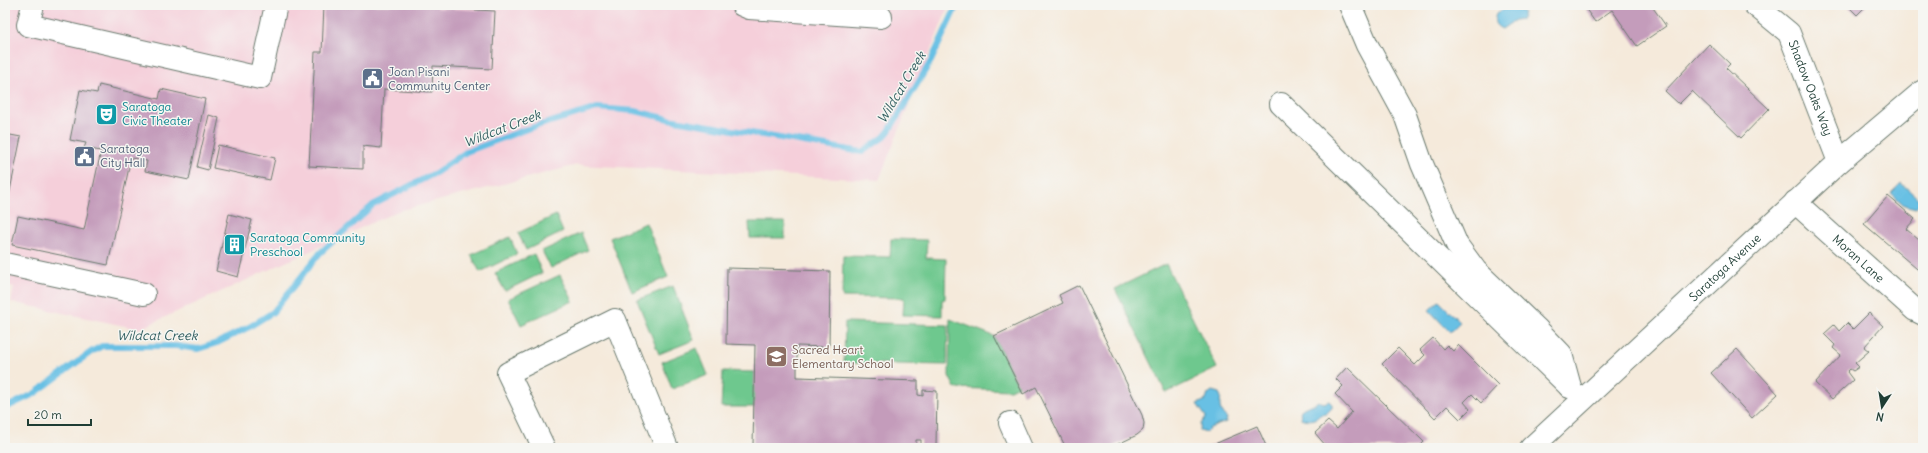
<svg xmlns="http://www.w3.org/2000/svg" width="1928" height="453" font-family="Delius,sans-serif">
  <style>
    .built { fill: #f5cfda }
    .green { fill: #6ec88e; stroke: #468261 }
    .water { fill: #67c0e4; stroke: #437e8c }
    .lines { fill: none; stroke-linecap: round; stroke-linejoin: round }
    .stream { stroke: #67c0e4; stroke-width: 6 }
    .building { fill: #c49cbb }
    .minor-casing { stroke: #6a7a6e; stroke-width: 24 }
    .major-casing { stroke: #6a7a6e; stroke-width: 24 }
    .minor { stroke: #fff; stroke-width: 22 }
    .major { stroke: #fff; stroke-width: 22 }
    .labels { text-anchor: middle; stroke-width: 3; stroke-linejoin: round; paint-order: stroke }
    .service-label { font-size: 12px; fill: #4e5e75; stroke: #f6f6f2; text-anchor: start }
    .street-label { font-size: 12px; fill: #1f3d34; stroke: #f6f6f2 }
    .culture-label { font-size: 12px; fill: #0d838f; stroke: #f6f6f2; text-anchor: start }
    .education-label { font-size: 12px; fill: #785e54; stroke: #f6f6f2; text-anchor: start }
    .water-label { font-size: 13px; font-style: italic; fill: #315e60; stroke: #f6f6f2 }
  </style>
  <rect width="100%" height="100%" fill="#f6f6f2"/>
  <filter id="ink" filterUnits="userSpaceOnUse"><feTurbulence type="fractalNoise" baseFrequency=".025" numOctaves="2"/><feDisplacementMap in="SourceGraphic" scale="8" xChannelSelector="R" yChannelSelector="G"/><feConvolveMatrix kernelMatrix="1 2 1 2 8 2 1 2 1" color-interpolation-filters="sRGB"/></filter>
  <filter id="wash" filterUnits="userSpaceOnUse"><feTurbulence type="fractalNoise" baseFrequency=".012" numOctaves="4" result="noise"/><feDisplacementMap in="SourceGraphic" scale="16" xChannelSelector="R" yChannelSelector="G"/><feGaussianBlur stdDeviation="0.9" result="paint"/><feColorMatrix in="noise" values="0 0 0 0 0 0 0 0 0 0 0 0 0 0 0 0 0 1.4 0 .05"/><feComposite in="paint" operator="in"/></filter>
  <g filter="url(#wash)">
    <rect width="100%" height="100%" fill="#f5eadb"/>
    <path class="built" d="M5 5H949L879 180 577 165 398 211 139 329 11 302 14 287 5 285Z"/>
    <g class="green">
      <path d="M556 215 563 232 526 250 518 233Z"/>
      <path d="M749 222H785V238H750Z"/>
      <path d="M646 223 668 277 632 292 610 238Z"/>
      <path d="M581 233 588 250 551 268 542 251Z"/>
      <path d="M510 237 517 254 480 272 471 255Z"/>
      <path d="M891 239 927 240 926 258 946 259 945 299 942 300V316L903 315 904 298 842 297 843 256 890 257Z"/>
      <path d="M534 254 542 273 505 291 495 273Z"/>
      <path d="M1166 264 1217 368 1166 393 1115 289Z"/>
      <path d="M560 275 573 301 521 325 508 299Z"/>
      <path d="M673 286 694 340 659 354 637 300Z"/>
      <path d="M950 319 994 336 1018 386 1010 390 955 388 949 376Z"/>
      <path d="M845 322 948 325 947 365 844 363Z"/>
      <path d="M697 348 708 375 672 389 662 362Z"/>
      <path d="M723 371 755 372 754 407H721Z"/>
    </g>
    <g class="water">
      <path d="M1514 8 1524 12 1522 19 1515 20 1502 29C1495 26 1493 22 1496 14L1503 9Z"/>
      <path d="M1901 183 1922 202 1916 208 1904 205 1891 193Z"/>
      <path d="M1439 301 1460 322 1450 332 1429 310Z"/>
      <path d="M1212 391 1219 393 1221 397C1219 405 1219 412 1227 418L1226 422 1210 428 1206 432 1200 430 1201 424 1206 417 1197 404 1206 400 1208 394Z"/>
      <path d="M1318 401 1324 403 1329 401 1332 404V408L1327 413H1324C1316 419 1310 422 1301 418L1300 411C1307 404 1312 407 1318 401Z"/>
    </g>
    <g class="lines">
      <path class="stream" d="M5 408 34 394 91 352 102 346H176L198 349 217 343 249 327 273 312 320 253 373 205 437 172 466 152 527 129 597 108 635 111 669 119 862 152 884 137 889 131 931 61 957 5"/>
    </g>
    <g id="blocks">
      <g class="building">
        <path d="M324 5H437V8L495 11 492 69 433 66 432 92 384 89 381 148 363 146V169L309 166 315 52H322Z"/>
        <path d="M1583 5H1651L1666 26 1637 46 1612 10 1595 22Z"/>
        <path d="M1847 5H1867L1857 15Z"/>
        <path d="M1709 44 1730 64 1726 68 1769 109 1741 138 1692 91 1679 104 1665 91Z"/>
        <path d="M99 85 159 99 161 89 205 99 189 180 145 171 147 161 131 158 108 265 12 245 18 216 84 230 101 151 84 148 86 143 70 140 80 90 97 93Z"/>
        <path d="M209 115 219 118 208 170 197 167Z"/>
        <path d="M5 134 21 137 6 210H5Z"/>
        <path d="M218 145 275 158 270 180 213 168Z"/>
        <path d="M1888 196 1915 219 1906 229 1919 240 1923 236V274L1864 224Z"/>
        <path d="M229 214 252 220 238 277 216 271Z"/>
        <path d="M727 268 830 271 829 347 797 346V377L918 381V395L923 396V390L937 391 936 446 921 445V440H916V448H739V446H753L755 345 726 344Z"/>
        <path d="M1079 285 1142 415 1144 423 1143 430 1137 435 1110 448H1066L1036 387 1023 394 994 336 1063 303 1059 295Z"/>
        <path d="M1869 313 1883 326 1864 347 1869 351 1855 363 1859 367 1853 371 1850 369 1847 372 1853 380 1832 399 1815 383 1841 355 1833 348 1835 345 1824 334 1834 325 1839 331 1847 323 1853 329Z"/>
        <path d="M1433 338 1443 349 1447 345 1453 351 1458 345 1498 385 1481 403 1472 394 1464 402 1470 409 1460 419 1447 406 1435 418 1382 364 1398 348 1415 365 1425 355 1420 350Z"/>
        <path d="M1737 349 1778 394 1752 418 1711 373Z"/>
        <path d="M1347 367 1424 442 1418 448H1323L1326 446 1315 433 1328 421 1337 429 1352 412 1335 394 1343 386 1336 379Z"/>
        <path d="M1257 426 1267 448H1205Z"/>
      </g>
    </g>
  </g>
  <g filter="url(#ink)">
    <use href="#blocks" fill-opacity="0" stroke="#6a7a6e" stroke-width="1"/>
    <g class="lines">
      <defs>
        <g id="minor">
          <path d="M33 5 28 25 260 78 276 5"/>
          <path d="M742 5 749 8 881 17"/>
          <path d="M1350 5 1367 45 1405 115 1422 164 1457 245 1476 271 1538 330 1561 354 1570 387"/>
          <path id="s1" d="M1755 5 1789 33 1839 162"/>
          <path d="M1281 104 1570 387"/>
          <path id="s2" d="M1795 202 1915 310 1923 314"/>
          <path d="M5 264 144 294"/>
          <path d="M1010 423 1021 448"/>
          <path d="M544 448 508 373 615 320 667 448"/>
        </g>
        <g id="major">
          <path id="s3" d="M1531 448 1839 162 1923 91"/>
        </g>
      </defs>
      <use href="#minor" class="minor-casing"/>
      <use href="#major" class="major-casing"/>
      <use href="#minor" class="minor"/>
      <use href="#major" class="major"/>
    </g>
  </g>
  <defs>
    <symbol id="civic-square" viewBox="-11 -11 22 22"><rect x="-9" y="-9" width="18" height="18" rx="4" fill="#5c6f8a" stroke="#f6f6f2"/><path d="M-.6-6.5H3V-4.5H.6V-3L4-1V1h2V6H-6V1h2V-1L-.6-3ZM-1.2 2.5V6h2.4V2.5Z" fill="#fff"/></symbol>
    <symbol id="theatre-square" viewBox="-11 -11 22 22"><rect x="-9" y="-9" width="18" height="18" rx="4" fill="#0f9aa8" stroke="#f6f6f2"/><path d="M-5-5.5Q0-4 5-5.5V0Q5 5 0 6Q-5 5-5 0ZM-3.3-2.5H-1v1.5H-3.3ZM1-2.5H3.3v1.5H1ZM-2.8 1Q0 5.5 2.8 1Z" fill="#fff"/></symbol>
    <symbol id="building-square" viewBox="-11 -11 22 22"><rect x="-9" y="-9" width="18" height="18" rx="4" fill="#0f9aa8" stroke="#f6f6f2"/><path d="M-4-6H4V6H1V3H-1V6H-4ZM-2.5-4.3h1.7v1.8h-1.7ZM.8-4.3h1.7v1.8H.8ZM-2.5-1h1.7V.8h-1.7ZM.8-1h1.7V.8H.8Z" fill="#fff"/></symbol>
    <symbol id="school-square" viewBox="-11 -11 22 22"><rect x="-9" y="-9" width="18" height="18" rx="4" fill="#8d6e63" stroke="#f6f6f2"/><path d="M0-5L7-2L0 1L-7-2ZM-4 1L0 2.5L4 1V4Q0 6-4 4Z" fill="#fff"/></symbol>
  </defs>
  <g fill-rule="evenodd">
    <use href="#civic-square" x="360" y="66" width="25" height="25"/>
    <use href="#theatre-square" x="94" y="102" width="25" height="25"/>
    <use href="#civic-square" x="72" y="144" width="25" height="25"/>
    <use href="#building-square" x="222" y="232" width="25" height="25"/>
    <use href="#school-square" x="764" y="344" width="25" height="25"/>
  </g>
  <g class="labels">
    <g class="service-label">
      <text x="388" y="76">Joan Pisani<tspan x="388" dy="14">Community Center</tspan></text>
      <text x="100" y="153">Saratoga<tspan x="100" dy="14">City Hall</tspan></text>
    </g>
    <g class="street-label">
      <text dy="4" stroke="none"><textPath href="#s1" startOffset="103">Shadow Oaks Way</textPath></text>
      <text dy="4" stroke="none"><textPath href="#s2" startOffset="85">Moran Lane</textPath></text>
      <text dy="4" stroke="none"><textPath href="#s3" startOffset="265">Saratoga Avenue</textPath></text>
    </g>
    <g class="culture-label">
      <text x="122" y="111">Saratoga<tspan x="122" dy="14">Civic Theater</tspan></text>
      <text x="250" y="242">Saratoga Community<tspan x="250" dy="14">Preschool</tspan></text>
    </g>
    <g class="education-label">
      <text x="792" y="354">Sacred Heart<tspan x="792" dy="14">Elementary School</tspan></text>
    </g>
    <g class="water-label">
      <text transform="translate(901 87) rotate(-59)" y="5">Wildcat Creek</text>
      <text transform="translate(502 128) rotate(-21)" y="5">Wildcat Creek</text>
      <text x="157" y="340">Wildcat Creek</text>
    </g>
  </g>
  <rect width="1928" height="453" fill="none" stroke="#f6f6f2" stroke-width="20"/>
  <g transform="translate(1882 407) rotate(192)" stroke="#f6f6f2" stroke-width="3" paint-order="stroke">
  <path d="M0-3L7 15L0 10L-7 15Z" fill="#1f3d34"/>
  <text y="-6" font-size="11" font-weight="bold" text-anchor="middle" fill="#1f3d34">N</text>
  </g>
  <path d="M28 419v6h63v-6" fill="none" stroke="#1f3d34" stroke-width="2"/>
  <text x="34" y="419" font-size="12" fill="#1f3d34" stroke="#f6f6f2" stroke-width="3" paint-order="stroke">20 m</text>
</svg>
